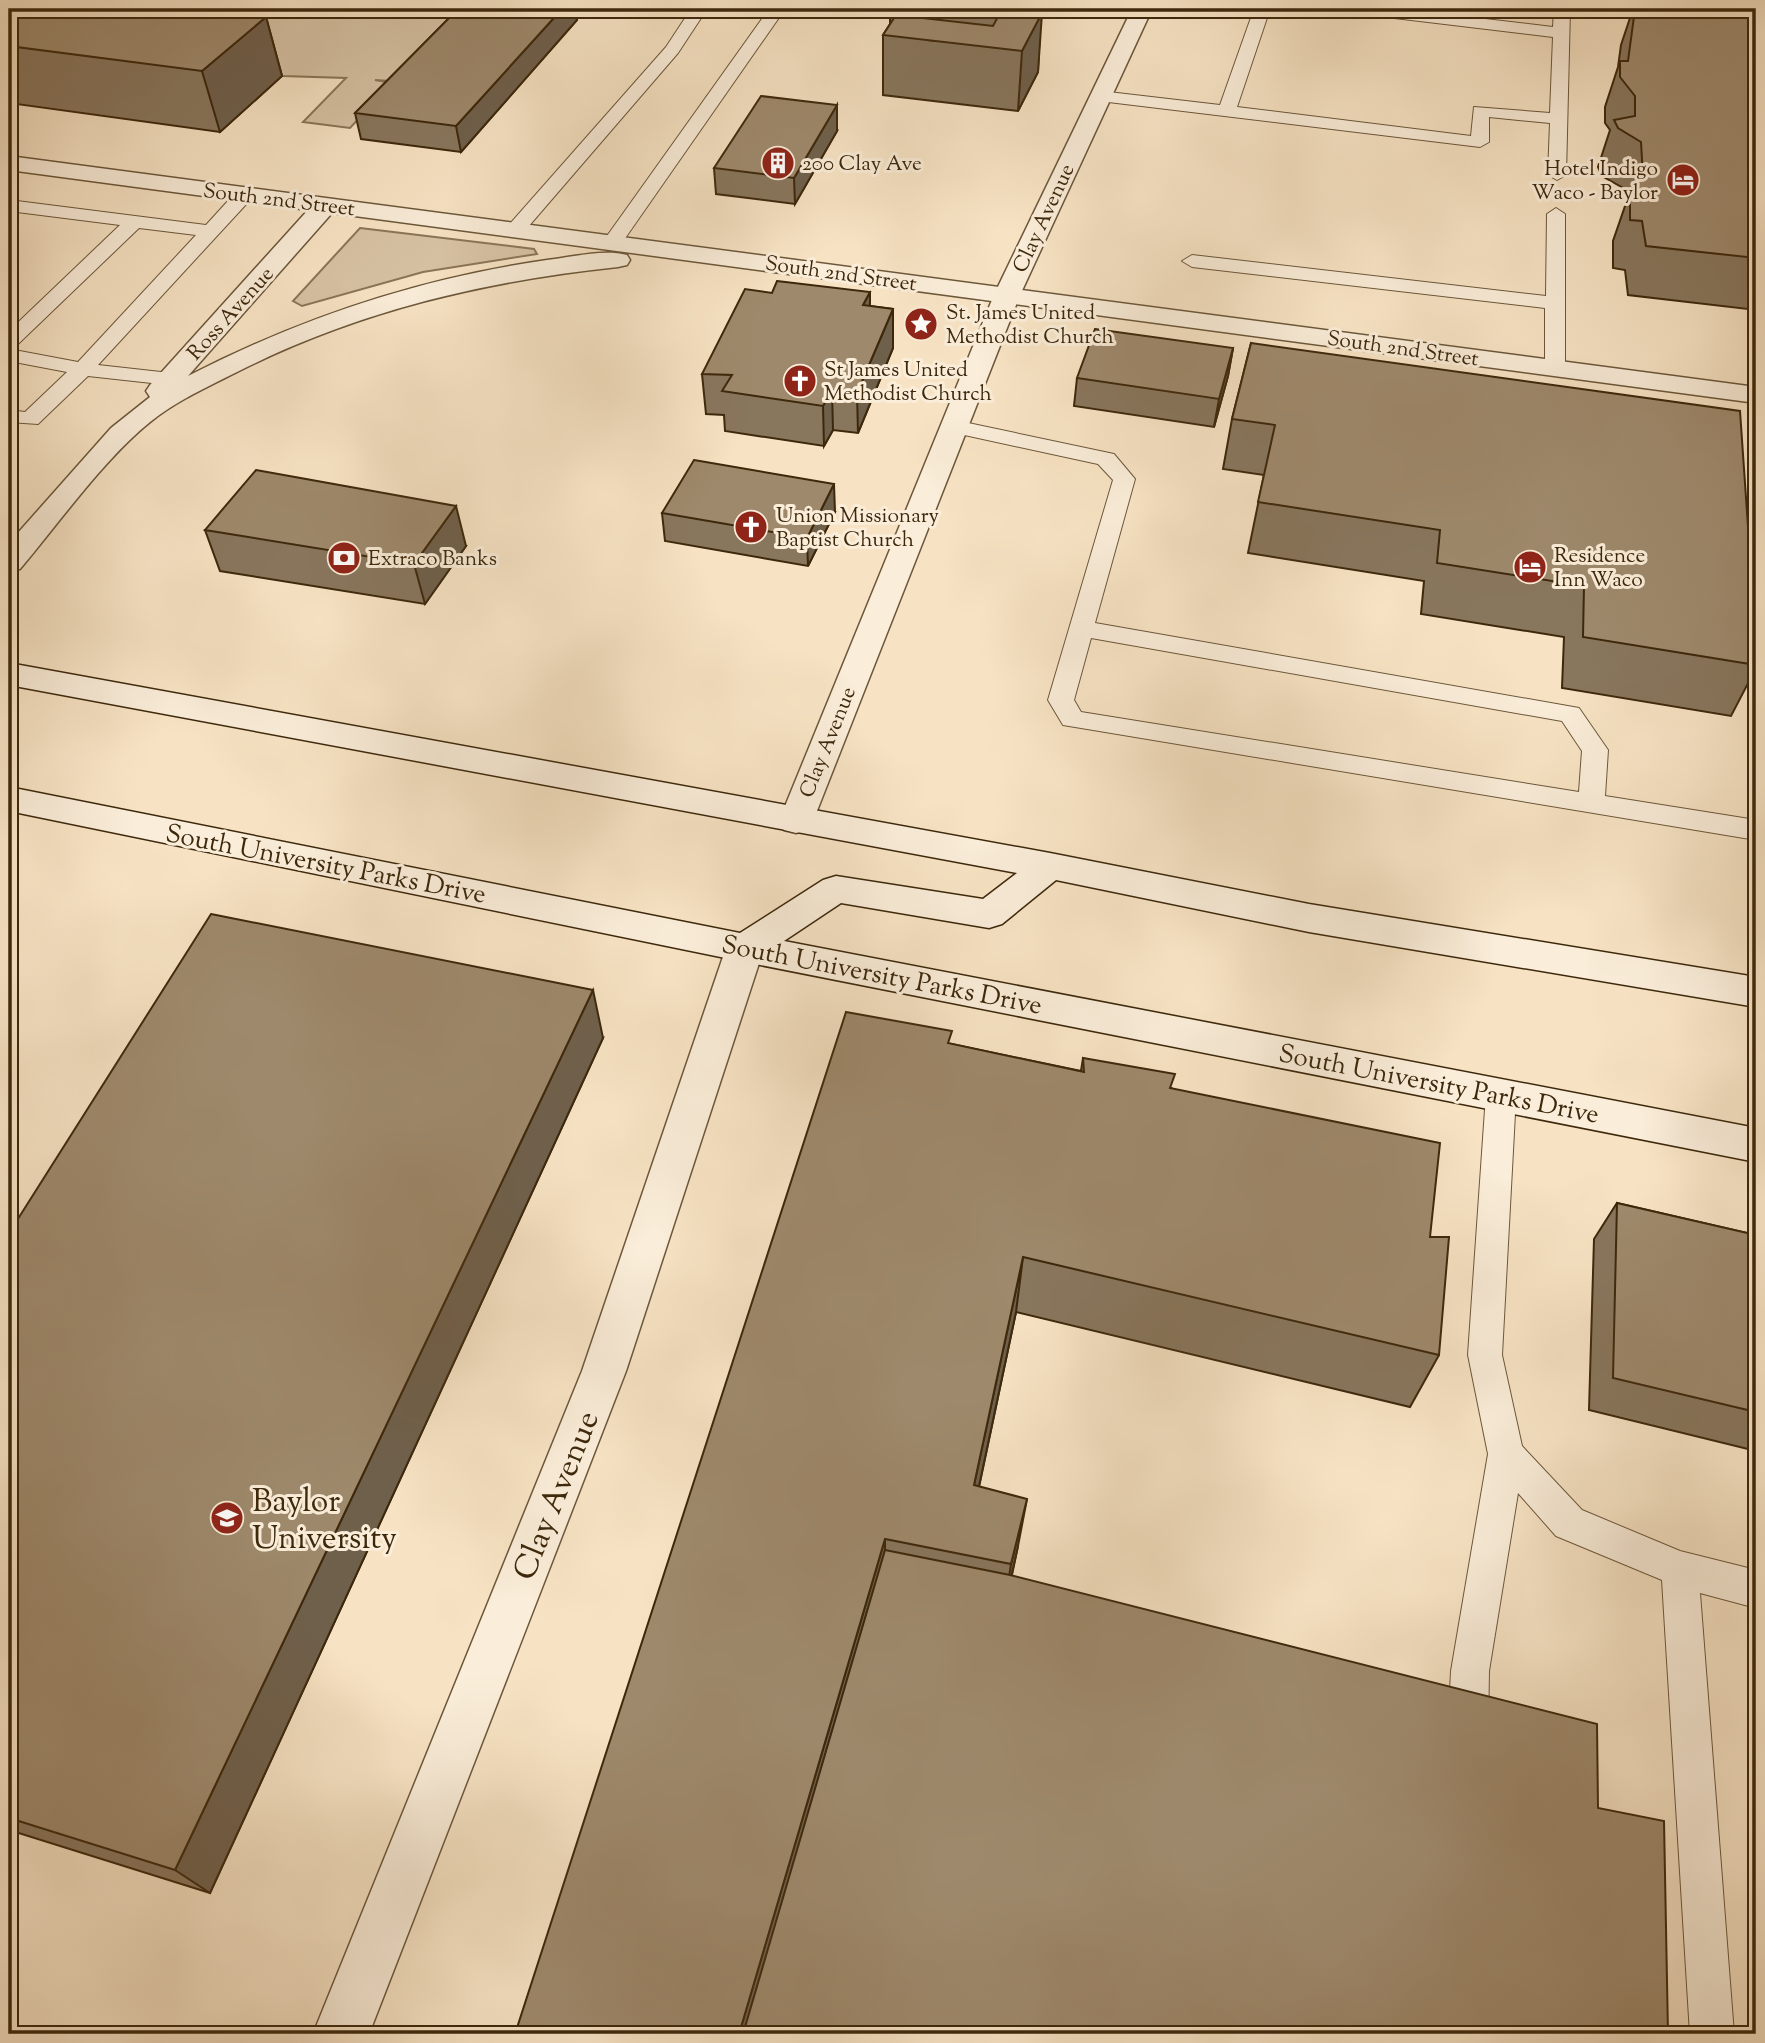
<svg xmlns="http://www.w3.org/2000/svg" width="1765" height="2043" font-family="'Sorts Mill Goudy',serif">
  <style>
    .green { fill: #d7c3a5; stroke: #8a7658; stroke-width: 2 }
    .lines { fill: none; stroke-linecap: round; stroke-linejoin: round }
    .service-casing { stroke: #6c573a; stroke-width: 2 }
    .minor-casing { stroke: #6c573a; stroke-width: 3 }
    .tertiary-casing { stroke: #6c573a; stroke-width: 3 }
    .secondary-casing { stroke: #3d280c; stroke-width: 3 }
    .service { fill: #faedd9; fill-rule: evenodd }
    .minor { fill: #faedd9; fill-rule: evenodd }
    .tertiary { fill: #faedd9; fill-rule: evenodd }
    .secondary { fill: #faedd9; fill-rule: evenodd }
    .wall { fill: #88765d; stroke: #3d280c; stroke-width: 2 }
    .shaded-wall { fill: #6f604c; stroke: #3d280c; stroke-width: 2 }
    .building { fill: #9e896c; stroke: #3d280c; stroke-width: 2 }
    .labels { text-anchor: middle; stroke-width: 6; stroke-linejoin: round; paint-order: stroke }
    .far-poi-label { font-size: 21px; fill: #3d280c; stroke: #faedd9; text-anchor: start }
    .far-street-label { font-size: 21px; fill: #3d280c; stroke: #faedd9 }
    .street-label { font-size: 26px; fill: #3d280c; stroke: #faedd9 }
    .near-street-label { font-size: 32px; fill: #3d280c; stroke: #faedd9 }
    .near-poi-label { font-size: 32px; fill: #3d280c; stroke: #faedd9; text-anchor: start }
  </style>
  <rect width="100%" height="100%" fill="#f7e3c4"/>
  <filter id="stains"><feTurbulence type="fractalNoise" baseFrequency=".00286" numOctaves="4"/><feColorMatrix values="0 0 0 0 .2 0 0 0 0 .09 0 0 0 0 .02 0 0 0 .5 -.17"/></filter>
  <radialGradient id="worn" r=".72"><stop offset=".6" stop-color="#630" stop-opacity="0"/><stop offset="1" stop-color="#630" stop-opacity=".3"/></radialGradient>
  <g class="green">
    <path d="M150 9H469L407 82 375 80 392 83 350 128 303 122 346 78 282 76Z"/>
    <path d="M360 228 534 249 537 254 423 272 302 306 293 301Z"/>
  </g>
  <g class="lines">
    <defs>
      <g id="service">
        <path d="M691 9H707L678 53 522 234H508L506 230 508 226 666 47Z"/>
        <path d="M769 9H785L619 247H605L602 243Z"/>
        <path d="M1254 9H1270L1237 107 1471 136 1474 107 1550 113 1553 37 1361 14 1353 9H1399L1553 27 1554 9H1570L1566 175 1557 180 1548 175 1550 123 1489 117V142L1480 147 1100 101 1091 96 1100 91 1220 105Z"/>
        <path d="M244 189 253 195 251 199 98 365 170 373 177 375 180 379 177 383 170 385 88 376 38 424 9 422V410L25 412 67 372 9 361V349L78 362 196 235 139 228 16 346 9 348V331L120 225 9 211V200L206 225 237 191Z"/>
        <path d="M1556 208 1565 214V368L1555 374 1545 368V308L1192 267 1182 261 1192 255 1546 296 1547 214Z"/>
        <path d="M954 420 1114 454 1135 479 1095 623 1579 708 1608 750 1605 796 1756 820V840L1063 725 1048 700 1113 480 1098 464 946 431 943 426ZM1091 638 1562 721 1582 751 1579 792 1081 712 1074 700Z"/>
        <path d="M1501 1082 1512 1086 1516 1095 1502 1355 1522 1446 1582 1510 1680 1551 1756 1570V1608L1700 1593 1734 2034H1690L1662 1580 1556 1536 1518 1493 1489 1671 1488 1730 1482 1744 1468 1750 1454 1744 1448 1730 1451 1671 1488 1454 1468 1355 1486 1095 1490 1086Z"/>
      </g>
      <path id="minor" d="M9 156 1756 387V403L332 213 188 376C303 317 420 278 547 260 572 257 603 249 627 255L630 260 627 265 618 267C484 281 358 311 237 372 207 387 176 401 150 422 105 458 58 524 20 569L9 571V543L111 428 150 397 146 391 150 385 308 210 9 170Z"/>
      <g id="tertiary">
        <path d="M1132 9H1152L1020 295 813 821 808 830 796 833 784 830 779 821 994 295Z"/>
        <path d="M745 934 758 938 764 948 626 1371 369 2034H313L582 1371 726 948 732 938Z"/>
      </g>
      <path id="secondary" d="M9 663 1050 853 1309 904 1756 977V1007L1309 932 1056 880 1002 924 989 928 841 903 784 941 1756 1128V1162L745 962 9 811V787L740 933 823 880 836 876 983 899 1017 873 9 685Z"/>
    </defs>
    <use href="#service" class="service-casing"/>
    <use href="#minor" class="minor-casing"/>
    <use href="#tertiary" class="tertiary-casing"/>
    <use href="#secondary" class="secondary-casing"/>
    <use href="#service" class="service"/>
    <use href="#minor" class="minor"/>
    <use href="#tertiary" class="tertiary"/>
    <use href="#secondary" class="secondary"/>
  </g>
  <g class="wall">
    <path d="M9 9 266 17 282 76 220 132 9 103Z"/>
    <path d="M458 9H575L577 20 461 152 361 139 355 113Z"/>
    <path d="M881 9H1041L1038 72 1018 111 883 95V35L890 24V15L881 14Z"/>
    <path d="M1633 9H1732L1756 11V310L1628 295 1625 270 1613 268V241L1625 206V189L1602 176 1598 167 1610 130 1605 123V107L1618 67 1621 45Z"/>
    <path d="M837 131 795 204 716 194 714 168Z"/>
    <path d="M870 292V306L893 309V348L858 433 833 430 824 446 725 431 724 415 706 414 702 374Z"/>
    <path d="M1251 343 1756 642V668L1731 716 1562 688 1564 637 1421 614 1424 581 1248 553 1264 475 1223 469 1232 419Z"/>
    <path d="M1233 348 1228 376 1214 427 1074 406 1077 378Z"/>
    <path d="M835 512 808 566 665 541 662 513Z"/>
    <path d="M205 530 466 546 425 604 220 571Z"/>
    <path d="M603 1038 210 1893 9 1830V1233Z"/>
    <path d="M951 1044 1081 1071 1083 1058 1171 1088 1430 1237 1439 1355 1410 1407 1016 1312 979 1487 1018 1546 1012 1575 515 2034Z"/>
    <path d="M1617 1203 1756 1235V1451L1589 1410 1594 1239Z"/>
  </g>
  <g class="shaded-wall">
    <path d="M562 9H575L577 20 461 152 456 126Z"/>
    <path d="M929 9H938L937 41 928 40Z"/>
    <path d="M1033 9H1041L1040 15 1042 13 1038 72 1018 111 1022 51 1031 33Z"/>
    <path d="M266 17 282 76 220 132 202 71Z"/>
    <path d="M837 105V131L795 204 794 178Z"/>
    <path d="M870 292V332L863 305Z"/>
    <path d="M893 309V348L858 433 857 393Z"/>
    <path d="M1233 348 1228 376 1214 427 1219 399Z"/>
    <path d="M832 390 833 430 824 446 823 406Z"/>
    <path d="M834 484 835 512 808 566 807 538Z"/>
    <path d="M456 506 466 546 425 604 414 564Z"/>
    <path d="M593 990 603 1038 210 1893 175 1870Z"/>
    <path d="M1023 1257 1016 1312 969 1533 974 1485Z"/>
    <path d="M1027 1499 1018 1546 1004 1609 1011 1564Z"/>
    <path d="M885 1539V1585L754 2034H739Z"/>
  </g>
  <g class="building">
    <path d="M9 9H200L266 17 202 71 9 46Z"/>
    <path d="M458 9H562L456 126 355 113Z"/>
    <path d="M1002 9 1042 13 1022 51 883 35 896 15 993 26Z"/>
    <path d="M1635 9H1732L1756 11V258L1646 246 1642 221 1630 220V193L1643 177 1641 142 1618 128 1614 120 1635 116V96L1620 77V61H1628Z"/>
    <path d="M761 96 837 105 794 178 714 168Z"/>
    <path d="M777 281 870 292 863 305 893 309 857 393 832 390 823 406 722 391 732 375 702 374 745 289 772 293Z"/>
    <path d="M1095 329 1233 348 1219 399 1077 378Z"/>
    <path d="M1251 343 1740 411 1756 642V665L1583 637 1584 586 1437 563 1440 530 1258 502 1275 425 1232 419Z"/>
    <path d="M694 460 834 484 807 538 662 513Z"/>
    <path d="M256 470 456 506 414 564 205 530Z"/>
    <path d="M211 914 593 990 175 1870 9 1818V1233Z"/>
    <path d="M846 1012 952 1031 948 1043 1084 1072 1083 1058 1175 1074 1170 1088 1440 1143 1430 1237H1449L1439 1355 1023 1257 974 1485 1027 1499 1011 1564 885 1539 739 2034H515Z"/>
    <path d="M1617 1203 1756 1235V1412L1613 1378Z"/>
    <path d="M885 1550 1010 1575 1597 1724 1598 1808 1664 1821 1668 2034H743Z"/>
  </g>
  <defs>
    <symbol id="building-disc" viewBox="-11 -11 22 22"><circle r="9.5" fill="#8f2418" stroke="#faedd9"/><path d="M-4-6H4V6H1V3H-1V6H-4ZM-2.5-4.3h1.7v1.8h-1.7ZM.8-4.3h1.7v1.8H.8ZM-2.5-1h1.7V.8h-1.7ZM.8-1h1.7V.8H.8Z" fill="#fff"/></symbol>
    <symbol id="hotel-disc" viewBox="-11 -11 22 22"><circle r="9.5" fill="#8f2418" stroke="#faedd9"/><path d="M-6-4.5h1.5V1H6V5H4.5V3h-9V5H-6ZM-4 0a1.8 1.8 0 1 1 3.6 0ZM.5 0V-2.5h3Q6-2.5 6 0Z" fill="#fff"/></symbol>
    <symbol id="sight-disc" viewBox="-11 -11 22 22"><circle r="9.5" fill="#8f2418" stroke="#faedd9"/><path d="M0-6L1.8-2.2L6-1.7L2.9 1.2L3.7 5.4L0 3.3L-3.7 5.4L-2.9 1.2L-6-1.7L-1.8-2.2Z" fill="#fff"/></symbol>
    <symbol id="church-disc" viewBox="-11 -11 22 22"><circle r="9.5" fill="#8f2418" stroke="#faedd9"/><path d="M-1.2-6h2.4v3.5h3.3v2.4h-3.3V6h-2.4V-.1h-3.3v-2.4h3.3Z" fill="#fff"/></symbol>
    <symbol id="bank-disc" viewBox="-11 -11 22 22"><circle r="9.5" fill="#8f2418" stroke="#faedd9"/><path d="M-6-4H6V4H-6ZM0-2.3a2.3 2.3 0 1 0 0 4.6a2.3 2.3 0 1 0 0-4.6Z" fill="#fff"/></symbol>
    <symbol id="university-disc" viewBox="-11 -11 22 22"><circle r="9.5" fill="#8f2418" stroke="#faedd9"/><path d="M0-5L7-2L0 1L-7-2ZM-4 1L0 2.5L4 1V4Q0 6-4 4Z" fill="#fff"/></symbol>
  </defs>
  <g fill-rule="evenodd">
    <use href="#building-disc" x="759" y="144" width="38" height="38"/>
    <use href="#hotel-disc" x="1664" y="161" width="38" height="38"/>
    <use href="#sight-disc" x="902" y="305" width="38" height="38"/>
    <use href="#church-disc" x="781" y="362" width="38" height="38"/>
    <use href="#church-disc" x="732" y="508" width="38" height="38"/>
    <use href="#bank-disc" x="325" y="539" width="38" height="38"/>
    <use href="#hotel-disc" x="1511" y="548" width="38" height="38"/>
    <use href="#university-disc" x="208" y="1499" width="38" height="38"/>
  </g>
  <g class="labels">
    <g class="far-poi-label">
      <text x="802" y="170">200 Clay Ave</text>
      <text x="1658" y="175" text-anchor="end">Hotel Indigo<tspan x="1658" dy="24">Waco - Baylor</tspan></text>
      <text x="946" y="319">St. James United<tspan x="946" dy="24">Methodist Church</tspan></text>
      <text x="824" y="376">St James United<tspan x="824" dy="24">Methodist Church</tspan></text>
      <text x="776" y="522">Union Missionary<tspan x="776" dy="24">Baptist Church</tspan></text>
      <text x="1554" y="562">Residence<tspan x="1554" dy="24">Inn Waco</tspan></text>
      <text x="368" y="565">Extraco Banks</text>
    </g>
    <g class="far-street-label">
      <text transform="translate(279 199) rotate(7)" y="7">South 2nd Street</text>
      <text transform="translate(1043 218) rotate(-65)" y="7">Clay Avenue</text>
      <text transform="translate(841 273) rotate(8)" y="7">South 2nd Street</text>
      <text transform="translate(230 313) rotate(-48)" y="7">Ross Avenue</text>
      <text transform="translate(1403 348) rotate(8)" y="7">South 2nd Street</text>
      <text transform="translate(827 742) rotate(-68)" y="7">Clay Avenue</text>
    </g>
    <g class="street-label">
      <text transform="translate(326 863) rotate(11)" y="9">South University Parks Drive</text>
      <text transform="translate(882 974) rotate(11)" y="9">South University Parks Drive</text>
      <text transform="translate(1439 1083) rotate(11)" y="9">South University Parks Drive</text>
    </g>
    <g class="near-street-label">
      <text transform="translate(555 1495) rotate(-68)" y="11">Clay Avenue</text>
    </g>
    <g class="near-poi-label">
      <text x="252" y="1511">Baylor<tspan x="252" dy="37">University</tspan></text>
    </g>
  </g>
  <rect width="1765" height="2043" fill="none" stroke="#f7e3c4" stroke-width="35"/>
  <rect x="10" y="10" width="1744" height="2022" fill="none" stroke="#3d280c" stroke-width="3.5"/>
  <rect x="18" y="18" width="1730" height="2008" fill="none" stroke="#3d280c" stroke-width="2"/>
  <rect width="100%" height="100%" filter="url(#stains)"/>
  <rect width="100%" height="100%" fill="url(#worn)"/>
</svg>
